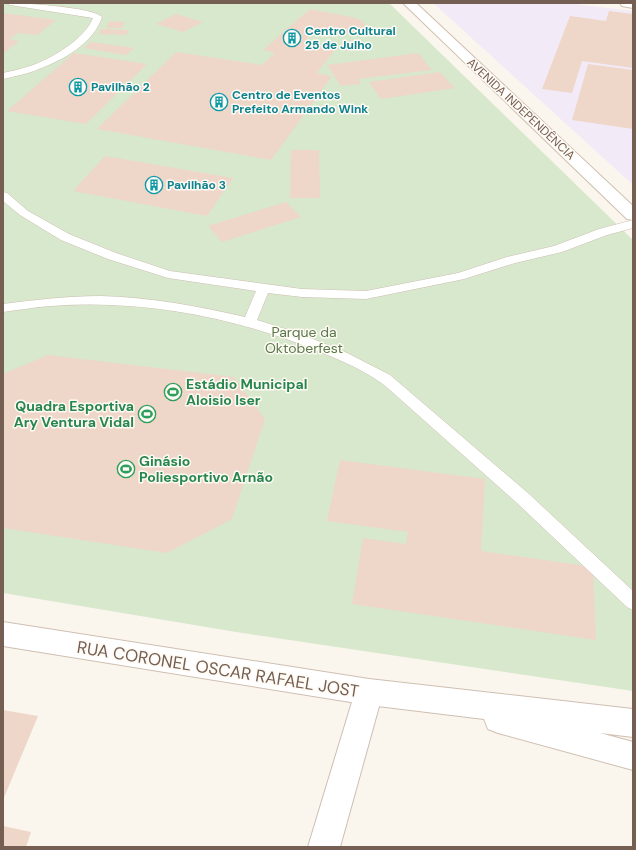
<svg xmlns="http://www.w3.org/2000/svg" width="636" height="850" font-family="'DM Sans',sans-serif">
  <style>
    .education { fill: #f3eaf8 }
    .green { fill: #d8e8cc }
    .building { fill: #eed6c8 }
    .lines { fill: none; stroke-linecap: round; stroke-linejoin: round }
    .service-casing { stroke: #cdbeb4; stroke-width: 1 }
    .minor-casing { stroke: #cdbeb4; stroke-width: 2 }
    .tertiary-casing { stroke: #cdbeb4; stroke-width: 2 }
    .secondary-casing { stroke: #cfbfb2; stroke-width: 2 }
    .service { fill: #fff; fill-rule: evenodd }
    .minor { fill: #fff; fill-rule: evenodd }
    .tertiary { fill: #fff; fill-rule: evenodd }
    .secondary { fill: #fff; fill-rule: evenodd }
    .labels { text-anchor: middle; stroke-width: 3; stroke-linejoin: round; paint-order: stroke }
    .far-culture-label { font-size: 12px; font-weight: bold; fill: #0d838f; stroke: #fefaf4; text-anchor: start }
    .far-street-label { font-size: 12px; fill: #755e52; stroke: #fefaf4 }
    .park-label { font-size: 14px; fill: #59794b; stroke: #fefaf4 }
    .leisure-label { font-size: 14px; font-weight: bold; fill: #27864d; stroke: #fefaf4; text-anchor: start }
    .near-street-label { font-size: 17px; fill: #755e52; stroke: #fefaf4 }
  </style>
  <rect width="100%" height="100%" fill="#fbf6ed"/>
  <path class="education" d="M433 3H566L633 11V185Z"/>
  <path class="green" d="M3 3H389L633 240V691L236 632 3 593Z"/>
  <g class="building">
    <path d="M310 9 356 18 362 21 365 24 366 28 354 34 313 33 305 41 337 47 317 73 332 76 271 160 97 129 176 52 262 65 275 53 263 50Z"/>
    <path d="M609 11 633 14V68L582 61 572 93 542 89 570 16 606 21Z"/>
    <path d="M3 13 56 20 37 35 18 33 9 39 19 41 3 54Z"/>
    <path d="M176 14 203 22 183 32 156 24Z"/>
    <path d="M110 21 125 22 122 28H106Z"/>
    <path d="M101 29 129 30 126 35 98 34Z"/>
    <path d="M91 42 134 48 126 55 84 48Z"/>
    <path d="M74 53 147 64 86 124 7 111Z"/>
    <path d="M418 53 432 70 358 79 361 84 341 86 327 65Z"/>
    <path d="M588 64 633 70V129L572 120Z"/>
    <path d="M440 72 455 88 381 99 369 82Z"/>
    <path d="M291 150H319L320 198H290Z"/>
    <path d="M105 156 233 178 207 216 73 191Z"/>
    <path d="M286 202 301 217 222 242 208 226Z"/>
    <path d="M48 355 234 377 265 419 232 519 167 553 3 528V374Z"/>
    <path d="M340 460 485 479 481 551 593 567 596 640 352 604 363 538 406 544 408 532 327 521Z"/>
    <path d="M3 710 38 716 3 800Z"/>
    <path d="M3 826 31 832 26 847H3Z"/>
  </g>
  <g class="lines">
    <defs>
      <g id="service">
        <path d="M6 3C23 3 92 7 102 17 94 43 63 60 39 69 28 74 15 76 3 79V73C12 71 21 69 30 66 50 60 86 38 93 18L10 5Z"/>
        <path d="M3 192 7 193 28 211 69 234 116 253 170 271 302 289 366 291 458 273 507 257 554 246 599 229 633 220V228L607 235 562 252 515 263 464 279 366 299 302 297 268 293 257 320 301 334 347 353 390 375 529 494 633 591V610L627 607 517 503 390 390C370 372 342 361 318 351 234 317 142 299 51 306 35 307 19 310 3 312V304C35 300 68 296 100 296 149 297 197 306 245 317L256 291 168 278 108 259 61 240 20 215 3 201Z"/>
      </g>
      <path id="minor" d="M369 679 379 683 383 692 340 847H308L355 692 359 683Z"/>
      <path id="tertiary" d="M620 3H633V8L622 6Z"/>
      <g id="secondary">
        <path d="M403 3H416L633 206V220L627 219Z"/>
        <path d="M3 622 369 679 633 709V737L600 733 633 742V770L498 733 488 729 484 719 369 705 3 646Z"/>
      </g>
    </defs>
    <use href="#service" class="service-casing"/>
    <use href="#minor" class="minor-casing"/>
    <use href="#tertiary" class="tertiary-casing"/>
    <use href="#secondary" class="secondary-casing"/>
    <use href="#service" class="service"/>
    <use href="#minor" class="minor"/>
    <use href="#tertiary" class="tertiary"/>
    <use href="#secondary" class="secondary"/>
  </g>
  <defs>
    <symbol id="building-ring" viewBox="-11 -11 22 22"><circle r="9.5" fill="#fefaf4" stroke="#0f9aa8" stroke-width="1.5"/><path d="M-4-6H4V6H1V3H-1V6H-4ZM-2.5-4.3h1.7v1.8h-1.7ZM.8-4.3h1.7v1.8H.8ZM-2.5-1h1.7V.8h-1.7ZM.8-1h1.7V.8H.8Z" fill="#0f9aa8"/></symbol>
    <symbol id="stadium-ring" viewBox="-11 -11 22 22"><circle r="9.5" fill="#fefaf4" stroke="#2e9e5b" stroke-width="1.5"/><path d="M0-5a6.5 5 0 1 0 0 10a6.5 5 0 1 0 0-10ZM-3.5-1.8h7v3.6h-7Z" fill="#2e9e5b"/></symbol>
  </defs>
  <g fill-rule="evenodd">
    <use href="#building-ring" x="282" y="28" width="20" height="20"/>
    <use href="#building-ring" x="68" y="77" width="20" height="20"/>
    <use href="#building-ring" x="209" y="92" width="20" height="20"/>
    <use href="#building-ring" x="144" y="175" width="20" height="20"/>
    <use href="#stadium-ring" x="163" y="382" width="20" height="20"/>
    <use href="#stadium-ring" x="137" y="404" width="20" height="20"/>
    <use href="#stadium-ring" x="116" y="459" width="20" height="20"/>
  </g>
  <g class="labels">
    <g class="far-culture-label">
      <text x="305" y="35">Centro Cultural<tspan x="305" dy="14">25 de Julho</tspan></text>
      <text x="91" y="91">Pavilhão 2</text>
      <text x="232" y="99">Centro de Eventos<tspan x="232" dy="14">Prefeito Armando Wink</tspan></text>
      <text x="167" y="189">Pavilhão 3</text>
    </g>
    <g class="far-street-label">
      <text transform="translate(521 109) rotate(43)" y="4">AVENIDA INDEPENDÊNCIA</text>
    </g>
    <g class="park-label">
      <text x="304" y="337">Parque da<tspan x="304" dy="16">Oktoberfest</tspan></text>
    </g>
    <g class="leisure-label">
      <text x="186" y="389">Estádio Municipal<tspan x="186" dy="16">Aloisio Iser</tspan></text>
      <text x="134" y="411" text-anchor="end">Quadra Esportiva<tspan x="134" dy="16">Ary Ventura Vidal</tspan></text>
      <text x="139" y="466">Ginásio<tspan x="139" dy="16">Poliesportivo Arnão</tspan></text>
    </g>
    <g class="near-street-label">
      <text transform="translate(218 669) rotate(9)" y="6">RUA CORONEL OSCAR RAFAEL JOST</text>
    </g>
  </g>
  <rect width="636" height="850" fill="none" stroke="#755e52" stroke-width="8"/>
</svg>
